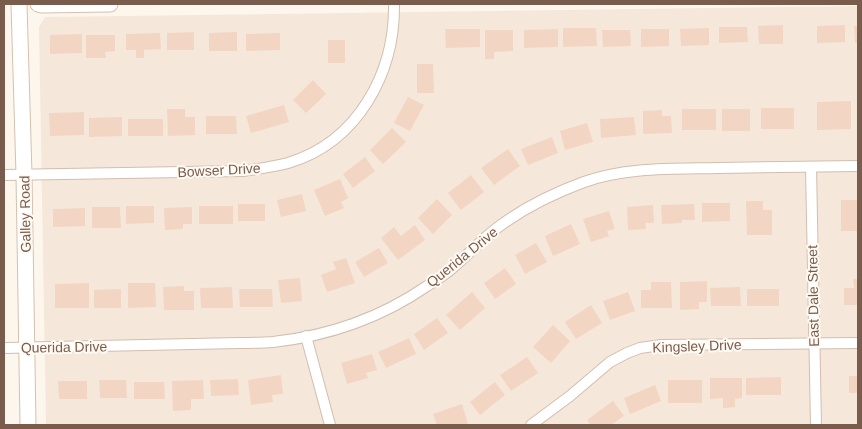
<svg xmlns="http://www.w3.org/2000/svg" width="862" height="429" font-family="Helvetica,sans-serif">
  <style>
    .residential { fill: #f5e8da }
    .building { fill: #f3d5c3 }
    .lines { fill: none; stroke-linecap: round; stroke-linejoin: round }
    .minor-casing { stroke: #d1beb0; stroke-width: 12 }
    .secondary-casing { stroke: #d6c0b0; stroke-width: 17 }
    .minor { stroke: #fff; stroke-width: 10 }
    .secondary { stroke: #fff; stroke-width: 15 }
    .labels { text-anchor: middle; stroke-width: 4; stroke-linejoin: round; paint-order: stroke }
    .street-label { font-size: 14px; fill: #7a5c4d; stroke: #fffaf3 }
  </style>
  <rect width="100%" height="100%" fill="#fdf6ec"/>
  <path class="residential" d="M858 6V425H46L39 27 45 17Z"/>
  <g class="building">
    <path d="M783 25V44H759L758 26Z"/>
    <path d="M845 25V42L817 43V26Z"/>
    <path d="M854 26H858V43H855Z"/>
    <path d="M719 27H747L748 42 719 43Z"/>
    <path d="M563 28H596L597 46 563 47Z"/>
    <path d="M709 28V45L681 46 680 29Z"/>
    <path d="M445 29H480V47L446 48Z"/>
    <path d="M558 29V47L524 48V30Z"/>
    <path d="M641 29H669V46L641 47Z"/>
    <path d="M485 30H513V51L494 52V59H485Z"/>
    <path d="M602 30H630L631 46 603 47Z"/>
    <path d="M194 32V50H167V33Z"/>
    <path d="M237 32V51H209V33Z"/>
    <path d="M160 33 161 49 144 50V58H136V50H126V34Z"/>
    <path d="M280 33V50L246 51V34Z"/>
    <path d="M82 34V53L50 54V35Z"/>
    <path d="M86 35H115V51L105 52 106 58H86Z"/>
    <rect x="328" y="40" width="17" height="23"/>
    <path d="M417 64H433L434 93H417Z"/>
    <path d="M313 80 326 94 306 113 293 100Z"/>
    <path d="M408 97 424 105 410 131 394 123Z"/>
    <path d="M851 101V129L817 130V102Z"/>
    <path d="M284 105 289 122 251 133 246 116Z"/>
    <rect x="761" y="108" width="33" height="21"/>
    <path d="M167 109H185V117H195V135L168 136Z"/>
    <rect x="682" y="109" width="34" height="21"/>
    <rect x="722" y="109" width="28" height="22"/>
    <path d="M662 110V116H671L672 133 643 134V111Z"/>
    <path d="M84 112V135L50 136 49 113Z"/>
    <path d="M206 116H236L237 134H206Z"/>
    <path d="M122 117V136L89 137V118Z"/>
    <path d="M634 117 636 135 601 138 600 119Z"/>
    <rect x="128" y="119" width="35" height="17"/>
    <path d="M587 123 593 142 565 150 560 131Z"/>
    <path d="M392 128 406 142 383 164 370 150Z"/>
    <path d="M552 137 558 153 528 165 521 149Z"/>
    <path d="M508 149 520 166 494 185 481 168Z"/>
    <path d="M365 157 375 171 353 188 343 174Z"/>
    <path d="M471 175 484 192 461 210 448 193Z"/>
    <path d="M340 179 348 198 341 202 344 208 325 216 314 190Z"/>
    <path d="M302 194 306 211 281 217 277 200Z"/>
    <path d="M437 199 452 215 433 234 418 218Z"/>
    <rect x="841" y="200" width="17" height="31"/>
    <path d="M746 201H763V210H772V235H747Z"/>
    <path d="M702 203H730V221L702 222Z"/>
    <rect x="238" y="204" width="27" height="17"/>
    <path d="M694 204 695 220H682V223L662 224 661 205Z"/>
    <path d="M653 205 654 223H645L646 229 628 230 627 207Z"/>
    <path d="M126 206H154V223L126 224Z"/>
    <rect x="199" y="206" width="34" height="18"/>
    <path d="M92 207H120L121 228H92Z"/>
    <path d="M192 207V224H183V229L165 230 164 208Z"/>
    <path d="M85 208V226L53 227V209Z"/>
    <path d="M609 211 615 229 607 231 609 236 591 242 583 219Z"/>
    <path d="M571 224 580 244 553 256 545 236Z"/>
    <path d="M415 225 425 240 398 260 381 238 394 227 401 236Z"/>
    <path d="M536 243 547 262 525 274 515 255Z"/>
    <path d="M379 248 388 263 364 277 355 262Z"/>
    <path d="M346 258 355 283 327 292 321 275 336 269 333 262Z"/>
    <path d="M505 268 516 284 495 299 484 283Z"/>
    <path d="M300 278 302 301 281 303 278 280Z"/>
    <path d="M853 279H858V305H844V288H854Z"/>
    <path d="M707 281V302H699V309L680 310V282Z"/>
    <path d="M651 282H671L672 308H641V290H651Z"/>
    <path d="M89 283V308H55V284Z"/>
    <path d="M128 283H155L156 307 128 308Z"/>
    <path d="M184 286V291H194V310H164L163 287Z"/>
    <path d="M232 287 233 308H201L200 288Z"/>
    <path d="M740 287 741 306H711L710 288Z"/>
    <path d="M121 289V308H94V290Z"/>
    <path d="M239 289H272L273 307H240Z"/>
    <rect x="747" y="289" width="32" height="17"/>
    <path d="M472 292 485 308 460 330 446 315Z"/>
    <path d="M628 292 635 311 610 320 603 301Z"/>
    <path d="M591 305 602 323 576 339 565 322Z"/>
    <path d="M437 318 448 333 424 350 414 334Z"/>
    <path d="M553 325 570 341 551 363 533 347Z"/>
    <path d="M409 338 416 354 386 368 378 352Z"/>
    <path d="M372 354 377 370 366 373 368 378 347 384 341 363Z"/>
    <path d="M527 357 538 373 511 391 500 375Z"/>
    <path d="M281 375 283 394 272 395 273 402 251 405 248 380Z"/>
    <rect x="849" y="376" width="9" height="17"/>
    <path d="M781 377V395H746V378Z"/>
    <path d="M710 378H742V398L735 399V407L723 408V398L710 399Z"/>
    <path d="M238 379 239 395 211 396 210 380Z"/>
    <path d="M99 380H126L127 398H100Z"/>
    <path d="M203 380 204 399H191V410L173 411 172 381Z"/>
    <rect x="668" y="380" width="34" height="23"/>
    <path d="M58 381H87V399H59Z"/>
    <path d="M134 382H164L165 399H134Z"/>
    <path d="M495 382 505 395 480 415 470 402Z"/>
    <path d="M655 385 661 401 630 414 624 398Z"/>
    <path d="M613 401 624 416 611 425H591L587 420Z"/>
    <path d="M462 404 468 424 463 425H437L433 414Z"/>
  </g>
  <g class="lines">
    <defs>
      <g id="minor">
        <path d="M811 167 816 425"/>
        <path d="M4 175 243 171C258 169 273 167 288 163 358 142 395 73 394 4"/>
        <path d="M306 336 330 425"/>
        <path d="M4 348 239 343C250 343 261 343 273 342 328 336 382 317 427 286 435 281 442 276 449 271 466 257 480 241 497 228 522 209 554 193 584 182 627 167 673 169 718 168 765 167 812 167 858 166"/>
        <path d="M531 425 570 396 610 362 627 353 640 348 661 345 858 343"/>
      </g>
      <g id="secondary">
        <path d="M19 4 24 175 28 425"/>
        <path d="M38 4 41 5 110 4"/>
      </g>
    </defs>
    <use href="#minor" class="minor-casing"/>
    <use href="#secondary" class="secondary-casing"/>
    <use href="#minor" class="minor"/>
    <use href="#secondary" class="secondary"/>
  </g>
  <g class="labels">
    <g class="street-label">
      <text transform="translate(219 170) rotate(-3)" y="5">Bowser Drive</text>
      <text transform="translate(25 214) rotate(-91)" y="5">Galley Road</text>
      <text transform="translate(462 257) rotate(-39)" y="5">Querida Drive</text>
      <text transform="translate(813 296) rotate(-91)" y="5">East Dale Street</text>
      <text transform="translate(697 346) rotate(-2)" y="5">Kingsley Drive</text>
      <text transform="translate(64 347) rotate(-1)" y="5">Querida Drive</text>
    </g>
  </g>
  <rect width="862" height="429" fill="none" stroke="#7a5c4d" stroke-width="10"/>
</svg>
